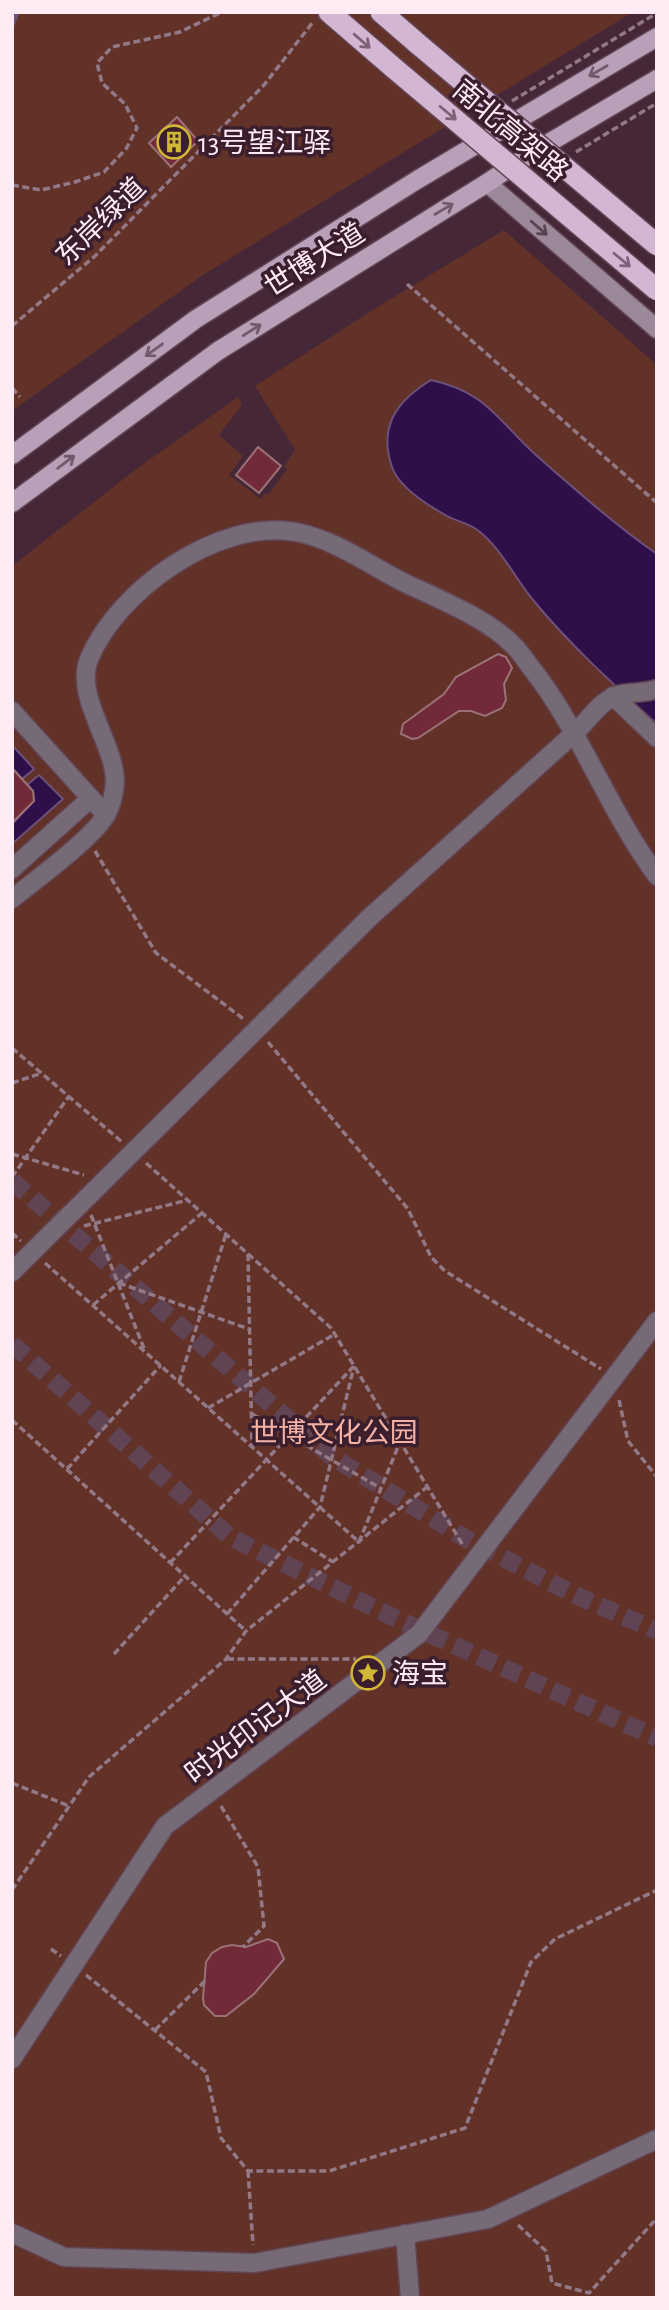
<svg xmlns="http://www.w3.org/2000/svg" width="669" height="2310" font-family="'Alegreya Sans','Noto Sans SC',sans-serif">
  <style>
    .green { fill: #623128 }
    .water { fill: #2e0f49; stroke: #6d517c; stroke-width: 2 }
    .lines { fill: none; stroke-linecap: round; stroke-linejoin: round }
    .stream { stroke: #6d517c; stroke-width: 5 }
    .building { fill: #722a39; stroke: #9a7378; stroke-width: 2 }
    .secondary-tunnel { stroke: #614453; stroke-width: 18; stroke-dasharray: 18 9; stroke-linecap: butt }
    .street-casing { stroke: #634655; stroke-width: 21 }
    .secondary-casing { stroke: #634655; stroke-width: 21 }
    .primary-casing { stroke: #634655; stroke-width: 21 }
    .highway-casing { stroke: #634655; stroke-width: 24 }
    .path { stroke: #937986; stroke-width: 3.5; stroke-dasharray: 7 3.5; stroke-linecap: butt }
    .street { stroke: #766a76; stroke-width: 18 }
    .secondary { stroke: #9b899b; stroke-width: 18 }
    .primary { stroke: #b8a1b8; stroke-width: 18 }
    .highway { stroke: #d3b6d2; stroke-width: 21 }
    .highway-bridge-casing { stroke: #634655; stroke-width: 24; stroke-linecap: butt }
    .highway-bridge { stroke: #d3b6d2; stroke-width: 21 }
    .oneway { stroke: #7f6277 }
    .oneway2 { stroke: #73596c }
    .oneway3 { stroke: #5c4354 }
    .labels { text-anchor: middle; stroke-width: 7; stroke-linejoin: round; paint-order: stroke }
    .street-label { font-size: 28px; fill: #ffebf4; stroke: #3a1e2d }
    .poi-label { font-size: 28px; fill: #ffebf4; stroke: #3a1e2d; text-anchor: start }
    .park-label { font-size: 28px; fill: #f3b2a5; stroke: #3a1e2d }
  </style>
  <rect width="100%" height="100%" fill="#452737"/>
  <g class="green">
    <path d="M12 12H633L203 275 12 411Z"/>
    <path d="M504 230 657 365V2298H12V566L139 467 238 397 242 405 219 435 243 456 229 475 261 499 265 493 268 495 287 469 284 467 295 450 255 386 371 311Z"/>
  </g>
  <g class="water">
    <path d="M431 380C487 392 498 421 537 456 576 490 614 524 657 554V724C613 684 570 645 533 600 514 577 501 547 476 529 468 523 456 521 447 516 429 506 399 488 392 467 378 426 397 401 431 380Z"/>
    <path d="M12 745 34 769 22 779 12 768Z"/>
    <path d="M39 775 63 799 12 844V824L34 801 33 791 27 785Z"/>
  </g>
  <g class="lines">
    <path class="stream" d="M12 25 16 15 14 12"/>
  </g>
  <g class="building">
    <path d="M177 117 198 141 171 167 149 143Z"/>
    <path d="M258 447 281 466 259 493 236 475Z"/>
    <path d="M498 654 506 657 512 668 504 684 506 700 502 708 485 716 471 711H459L418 738 412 739 401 734 403 724 444 694 456 677Z"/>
    <path d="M12 768 33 791 34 801 12 823Z"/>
    <path d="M268 1939 277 1943 284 1959 254 1994 226 2016H215L204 2005 203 1998 206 1962 212 1953 222 1947 232 1945 246 1947Z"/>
  </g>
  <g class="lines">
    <g class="secondary-tunnel">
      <path d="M12 1181 331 1456 463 1537 575 1595 657 1631"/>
      <path d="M12 1344 230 1537 397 1619 657 1738"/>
    </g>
    <defs>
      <g id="street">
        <path d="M613 696 657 738"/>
        <path d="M12 711 106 815"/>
        <path d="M12 869 91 798"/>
        <path d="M12 899C35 880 95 837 107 813 112 804 114 793 115 782 115 760 102 736 95 716 88 699 82 676 89 659 118 590 218 518 296 532 337 540 370 566 407 584 439 599 488 619 513 645 521 652 526 662 533 670 582 734 609 811 657 876"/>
        <path d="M12 1272 369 918 580 728C592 715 605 696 623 694 635 692 645 693 657 689"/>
        <path d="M12 2059 165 1826 419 1634 657 1321"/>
        <path d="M12 2233 64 2257 255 2263 488 2219 657 2139"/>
        <path d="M405 2234 410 2298"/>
      </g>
      <path id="secondary" d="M487 183 657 329"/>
      <g id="primary">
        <path d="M12 455 196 319 417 180 657 37"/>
        <path d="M12 503 218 351 487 183 530 154 657 79"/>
      </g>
      <g id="highway">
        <path d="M329 12 395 69"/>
        <path d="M381 12 418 44"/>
      </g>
    </defs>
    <use href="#street" class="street-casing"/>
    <use href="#secondary" class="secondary-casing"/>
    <use href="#primary" class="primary-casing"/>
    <use href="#highway" class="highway-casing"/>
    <g class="path">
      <path d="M512 101 657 13"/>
      <path d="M576 152 657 103"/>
      <path d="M12 185 41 190 75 182 104 172 126 149 137 128 125 104 102 83 97 63 112 47 180 32 222 12"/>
      <path d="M407 284 657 503"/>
      <path d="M12 326 95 256 264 85 313 22"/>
      <path d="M12 388 20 397"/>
      <path d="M95 851 156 953 245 1020"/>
      <path d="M268 1042 408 1209 431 1257 445 1271 601 1369"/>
      <path d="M12 1048 122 1142"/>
      <path d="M12 1083 42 1073"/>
      <path d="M12 1154 84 1175"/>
      <path d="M146 1163 331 1328 464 1547"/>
      <path d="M12 1177 69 1096"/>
      <path d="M91 1215 145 1351"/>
      <path d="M84 1226 188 1200"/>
      <path d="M12 1233 21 1241"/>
      <path d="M248 1254 252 1447"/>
      <path d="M45 1263 359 1542 400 1442"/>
      <path d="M119 1283 249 1329"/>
      <path d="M93 1305 202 1213"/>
      <path d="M179 1382 226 1234"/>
      <path d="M619 1400 628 1441 657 1477"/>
      <path d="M208 1408 335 1334"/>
      <path d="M252 1414 380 1488"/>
      <path d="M12 1420 246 1631"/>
      <path d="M67 1469 161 1365"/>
      <path d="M293 1537 333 1562"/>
      <path d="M170 1563 353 1367"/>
      <path d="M227 1614 320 1507 354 1366"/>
      <path d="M114 1654 185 1576"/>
      <path d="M227 1659H356"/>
      <path d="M12 1783 69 1806"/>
      <path d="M221 1806 258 1867 264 1926 243 1947"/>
      <path d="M12 1890 89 1777 226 1659 246 1631 427 1487"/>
      <path d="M51 1949 61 1956"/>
      <path d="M86 1975 206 2072 221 2138 248 2171H329L465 2128 531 1962 555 1939 657 1890"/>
      <path d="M155 2030 205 1981"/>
      <path d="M248 2171 253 2245"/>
      <path d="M518 2225 546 2251 552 2283 589 2293 657 2218"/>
    </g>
    <use href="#street" class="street"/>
    <use href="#secondary" class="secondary"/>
    <use href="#primary" class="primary"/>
    <use href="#highway" class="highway"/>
    <defs>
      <g id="highway-bridge">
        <path d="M418 44 657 245"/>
        <path d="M395 69 657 290"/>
      </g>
    </defs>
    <use href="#highway-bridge" class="highway-bridge-casing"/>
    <use href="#highway-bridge" class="highway-bridge"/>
  </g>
  <defs><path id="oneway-shaft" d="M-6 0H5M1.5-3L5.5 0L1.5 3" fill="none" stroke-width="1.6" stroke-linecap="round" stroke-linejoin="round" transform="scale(1.75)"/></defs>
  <g class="oneway">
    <use href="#oneway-shaft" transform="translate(362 41) rotate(41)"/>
    <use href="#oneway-shaft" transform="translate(448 113) rotate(40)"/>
    <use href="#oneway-shaft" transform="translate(622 260) rotate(40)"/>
  </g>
  <g class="oneway2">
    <use href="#oneway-shaft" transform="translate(598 71) rotate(150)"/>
    <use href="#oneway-shaft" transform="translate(444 209) rotate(-31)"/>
    <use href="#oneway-shaft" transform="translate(252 330) rotate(-32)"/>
    <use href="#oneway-shaft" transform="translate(154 350) rotate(144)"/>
    <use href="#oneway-shaft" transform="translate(66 462) rotate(-37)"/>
  </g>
  <use class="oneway3" href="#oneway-shaft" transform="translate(539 228) rotate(41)"/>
  <defs>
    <symbol id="building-ring" viewBox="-11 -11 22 22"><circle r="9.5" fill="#3a1e2d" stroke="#d1b736" stroke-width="1.5"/><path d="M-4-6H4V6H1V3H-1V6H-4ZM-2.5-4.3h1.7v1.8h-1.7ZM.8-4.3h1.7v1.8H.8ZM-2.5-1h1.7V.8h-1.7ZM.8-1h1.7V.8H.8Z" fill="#d1b736"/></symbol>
    <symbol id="sight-ring" viewBox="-11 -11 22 22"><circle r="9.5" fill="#3a1e2d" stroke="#d1b736" stroke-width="1.5"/><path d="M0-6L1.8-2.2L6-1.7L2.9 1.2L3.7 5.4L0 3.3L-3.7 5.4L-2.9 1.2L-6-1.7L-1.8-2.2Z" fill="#d1b736"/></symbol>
  </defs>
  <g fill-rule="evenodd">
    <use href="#building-ring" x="155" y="123" width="38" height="38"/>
    <use href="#sight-ring" x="349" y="1654" width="38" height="38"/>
  </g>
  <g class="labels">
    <g class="street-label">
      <text transform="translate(511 130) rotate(40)" y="10">南北高架路</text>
      <text transform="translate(100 221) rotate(-44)" y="10">东岸绿道</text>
      <text transform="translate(314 259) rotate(-32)" y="10">世博大道</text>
      <text transform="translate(255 1726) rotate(-37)" y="10">时光印记大道</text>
    </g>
    <g class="poi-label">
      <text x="198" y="152">13号望江驿</text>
      <text x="392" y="1683">海宝</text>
    </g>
    <g class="park-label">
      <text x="334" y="1442">世博文化公园</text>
    </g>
  </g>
  <rect width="669" height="2310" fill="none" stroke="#ffebf4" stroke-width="28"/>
</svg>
